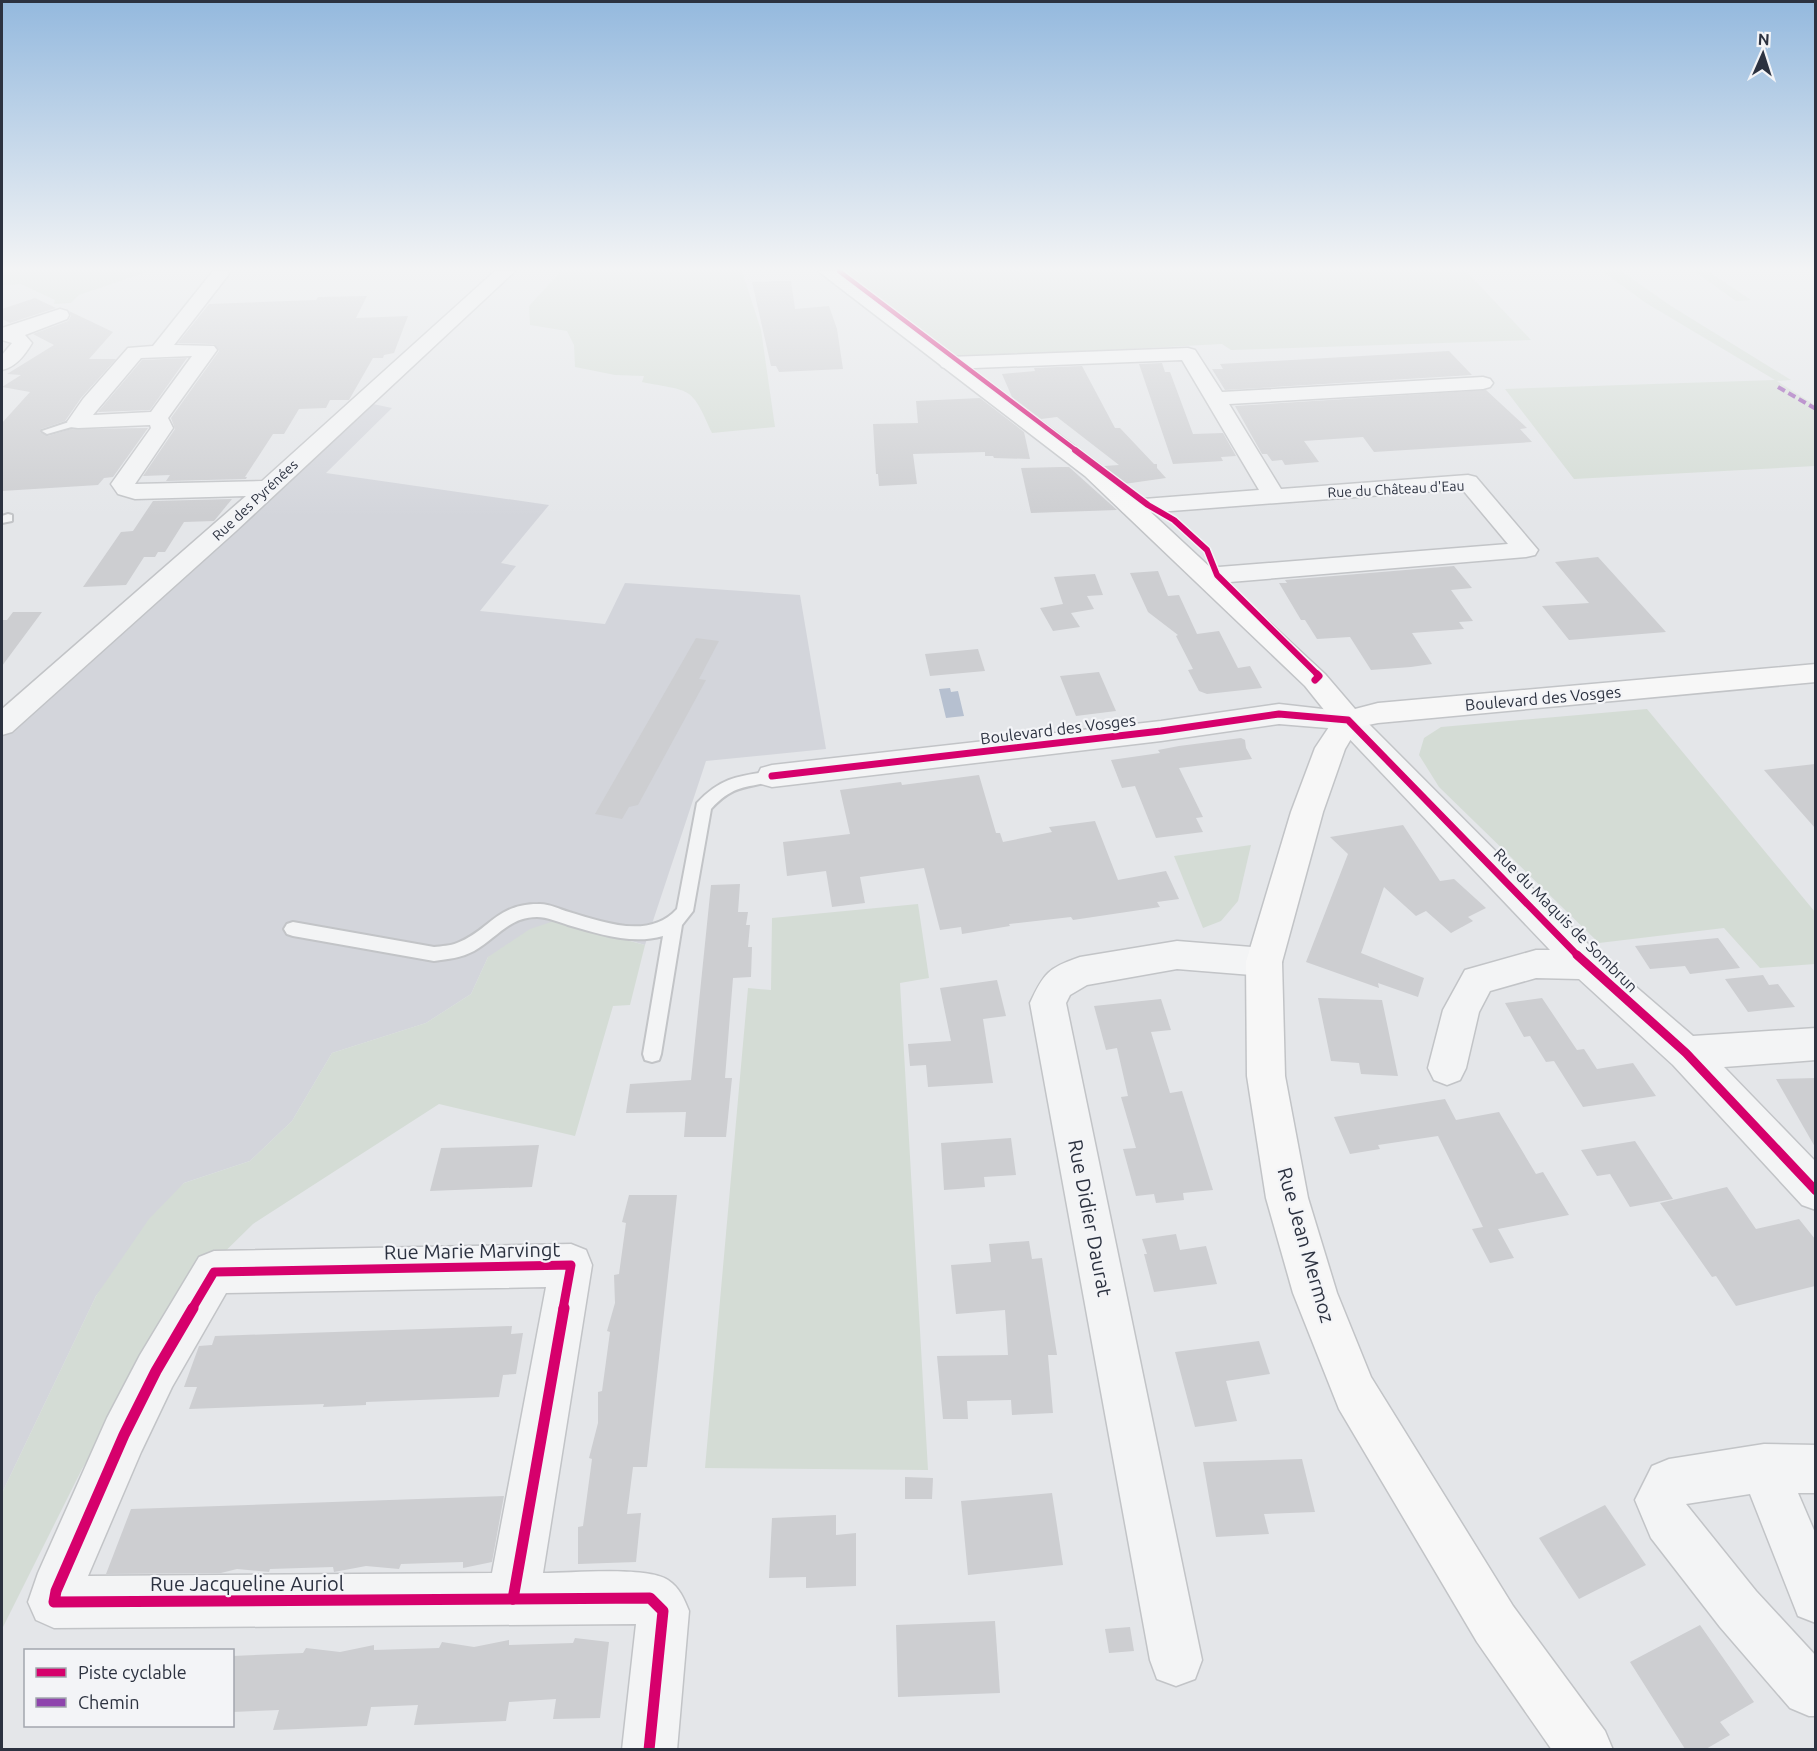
<svg xmlns="http://www.w3.org/2000/svg" width="1817" height="1751" font-family="Ubuntu,sans-serif">
  <style>
    .built { fill: #d3d5db }
    .green { fill: #d4dcd5 }
    .water { fill: #b6c0d0 }
    .building { fill: #cdced1 }
    .lines { fill: none; stroke-linecap: round; stroke-linejoin: round }
    .lane-casing { stroke: #c2c4c7; stroke-width: 4 }
    .street-casing { stroke: #c2c4c7; stroke-width: 3 }
    .secondary-casing { stroke: #c2c4c7; stroke-width: 3 }
    .lane { fill: #f3f4f5; fill-rule: evenodd }
    .street { fill: #f3f4f5; fill-rule: evenodd }
    .secondary { fill: #f7f7f7; fill-rule: evenodd }
    .quiet { stroke: #8e44ad; stroke-width: 4; stroke-dasharray: 8 4; stroke-linecap: butt }
    .cycleway-far4-casing { stroke: #f3f4f7; stroke-width: 7 }
    .cycleway-far3-casing { stroke: #f3f4f7; stroke-width: 9 }
    .cycleway-far2-casing { stroke: #f3f4f7; stroke-width: 10 }
    .cycleway-far1-casing { stroke: #f3f4f7; stroke-width: 13 }
    .cycleway-casing { stroke: #f3f4f7; stroke-width: 15 }
    .cycleway-far4 { stroke: #d6006c; stroke-width: 4.5 }
    .cycleway-far3 { stroke: #d6006c; stroke-width: 6 }
    .cycleway-far2 { stroke: #d6006c; stroke-width: 7 }
    .cycleway-far1 { stroke: #d6006c; stroke-width: 9 }
    .cycleway { stroke: #d6006c; stroke-width: 11 }
    .labels { text-anchor: middle; stroke-width: 4.5; stroke-linejoin: round; paint-order: stroke }
    .far-street-label { font-size: 14px; fill: #2c3240; stroke: #f3f4f7 }
    .street-label { font-size: 16px; fill: #2c3240; stroke: #f3f4f7 }
    .near-street-label { font-size: 20px; fill: #2c3240; stroke: #f3f4f7 }
  </style>
  <rect width="100%" height="100%" fill="#e4e6e9"/>
  <path class="built" d="M373 404 392 408 326 473 549 505 501 563 516 566 480 611 605 624 625 583 800 595 826 749 706 761 645 945 608 934 488 957 471 994 426 1023 332 1053 292 1121 250 1161 184 1183 96 1296 2 1493V735Z"/>
  <g class="green">
    <path d="M2 271H150L79 295 71 303 54 304 55 300 21 284 2 285Z"/>
    <path d="M561 271H742L761 330 775 427 712 433C691 385 692 392 642 382L644 376 615 375 575 367 574 345 567 331 530 325 529 306Z"/>
    <path d="M842 271H1466L1531 340 1231 350 1222 344 958 358Z"/>
    <path d="M1602 271H1621L1671 306 1791 380 1777 381 1815 405V466L1574 479 1505 389 1775 380 1646 303Z"/>
    <path d="M1694 271H1708L1751 300 1736 301Z"/>
    <path d="M1647 709 1815 912V964L1760 968 1724 928 1599 943 1439 787 1419 755 1424 738 1441 727Z"/>
    <path d="M1251 845 1238 901 1221 921 1203 928 1174 856Z"/>
    <path d="M918 904 929 978 900 983 928 1470 705 1468 748 988 771 990 772 918Z"/>
    <path d="M554 921 645 945 630 1005 613 1006 575 1136 439 1104 253 1224 198 1278 82 1469 2 1629V1493L96 1296 149 1219 184 1183 250 1161 292 1121 332 1053 426 1023 471 994 488 957 530 929Z"/>
  </g>
  <path class="water" d="M950 688 951 692 958 691 964 716 946 718 939 689Z"/>
  <g class="building">
    <path d="M780 281H791L795 309 829 306 837 329 843 369 779 372 776 366H771L752 282Z"/>
    <path d="M367 296 356 318 408 316 394 353 384 355 383 358H373L349 400H330L326 408 299 409 284 434H273L245 477H247L246 479 166 481 170 475 143 476 175 429 171 418 219 351 214 344 178 343 209 304 316 300 318 297Z"/>
    <path d="M35 298 56 308 10 323 2 319V309Z"/>
    <path d="M69 311 113 332 89 359H116L81 398 65 421 41 429 40 432 48 436 71 429 148 428 113 477 104 478 98 485 2 491V423L30 392 2 387 21 375 7 374 54 345 33 334 68 321 71 316Z"/>
    <path d="M1449 351 1472 375 1225 390 1212 369H1223L1220 364Z"/>
    <path d="M187 358 150 410 98 412 142 360Z"/>
    <path d="M1162 363 1165 372H1170L1193 434 1223 433 1236 456 1221 457 1223 461 1173 464 1139 364Z"/>
    <path d="M1082 366 1115 428H1120L1154 464H1157V468L1166 478 1124 484 1104 466 1119 465 1057 417 1041 419 1012 397 1002 374 1035 371 1034 368Z"/>
    <path d="M1486 390 1527 428 1520 429 1532 442 1374 452 1363 437 1304 441 1319 462 1285 465 1282 460 1272 461 1267 454H1262L1235 406Z"/>
    <path d="M980 398 1024 432 1030 459 994 458 993 456H985V452L913 454 917 484 879 486 878 474H876L873 424 918 423 916 401Z"/>
    <path d="M1060 467H1069L1117 510 1031 513 1021 468Z"/>
    <path d="M232 499 214 521 184 522 165 552H158L155 557H144L126 585 83 587 121 532 133 531 153 501Z"/>
    <path d="M1598 557 1666 632 1569 640 1542 606 1589 603 1555 562Z"/>
    <path d="M1454 566 1472 588 1451 590 1473 621 1459 622 1464 629 1412 633 1432 664 1411 667 1371 670 1350 637 1317 639 1305 620H1301L1279 583H1287L1285 580Z"/>
    <path d="M1158 571 1168 596 1179 595 1197 634 1219 631 1238 668 1250 666 1262 688 1207 694 1199 691 1188 670 1193 669 1176 636 1178 635 1148 612 1130 573Z"/>
    <path d="M1095 574 1103 595 1087 596 1094 609 1071 613 1080 627 1053 631 1040 608 1063 604 1054 577Z"/>
    <path d="M13 612H42L2 666V620H7Z"/>
    <path d="M696 638 719 641 699 679 706 680 638 805 629 807 622 819 595 814Z"/>
    <path d="M978 649 985 671 930 676 925 654Z"/>
    <path d="M1099 672 1116 711 1076 716 1060 676Z"/>
    <path d="M1241 738 1245 740 1246 748 1252 759 1179 768 1203 817 1196 818 1203 832 1156 838 1135 786 1122 788 1111 760 1160 753 1158 750 1179 746Z"/>
    <path d="M1815 764V828L1764 770Z"/>
    <path d="M979 775 996 833H1000L1003 842 1052 832 1049 827 1095 821 1118 880 1166 871 1179 899 1157 902 1160 907 1073 920 1071 917 1009 924 1010 926 962 934 961 927 940 930 924 868 860 877 865 903 832 907 826 871 787 876 783 842 850 834 840 790 901 782 902 785Z"/>
    <path d="M1403 825 1440 881 1454 879 1486 908 1468 917 1473 921 1451 933 1426 911 1416 916 1384 887 1361 953 1424 978 1418 997 1378 983 1379 988 1306 962 1348 854 1330 837Z"/>
    <path d="M740 884 738 912H748L746 925H750L748 947H752L751 977 733 978 725 1078H732L726 1137H684L686 1112 626 1113 630 1084 691 1080 711 885Z"/>
    <path d="M1718 938 1740 968 1690 974 1685 966 1650 969 1635 946Z"/>
    <path d="M1763 975 1769 985 1778 984 1795 1007 1748 1012 1725 979Z"/>
    <path d="M997 980 1006 1016 983 1019 993 1083 928 1087 926 1065 910 1066 908 1044 951 1041 940 988Z"/>
    <path d="M1318 998 1382 1000 1398 1076 1361 1074 1359 1063 1331 1061Z"/>
    <path d="M1542 998 1577 1050 1584 1049 1597 1069 1633 1063 1656 1096 1583 1107 1554 1061 1546 1062 1530 1036 1524 1037 1505 1003Z"/>
    <path d="M1161 999 1171 1030 1151 1032 1170 1093 1182 1091 1213 1190 1183 1193 1184 1200 1156 1203 1154 1194 1136 1196 1123 1149 1136 1148 1121 1097 1128 1096 1117 1048 1106 1050 1094 1006Z"/>
    <path d="M1815 1078V1147L1776 1079Z"/>
    <path d="M1445 1099 1456 1120 1499 1112 1536 1174 1543 1172 1569 1215 1498 1229 1514 1258 1490 1263 1472 1229 1483 1227 1438 1136 1378 1145 1380 1149 1350 1154 1334 1117Z"/>
    <path d="M1011 1138 1016 1175 984 1177 985 1187 944 1190 941 1143Z"/>
    <path d="M1635 1141 1673 1199 1630 1207 1610 1174 1597 1176 1581 1150Z"/>
    <path d="M539 1145 532 1187 430 1191 441 1148Z"/>
    <path d="M1727 1187 1756 1229 1799 1219 1815 1239V1286L1736 1306 1716 1276 1712 1277 1660 1203Z"/>
    <path d="M629 1195H677L647 1467H633L627 1514 641 1513 636 1562 578 1564V1527L583 1526 592 1459 589 1458 598 1423V1392L602 1391 610 1332 607 1331 615 1303 614 1275 619 1274 626 1223 622 1222Z"/>
    <path d="M1176 1234 1180 1250 1206 1246 1217 1284 1154 1292 1144 1254H1147L1142 1239Z"/>
    <path d="M1029 1241 1032 1259 1042 1258 1057 1355H1048L1053 1413 1012 1415 1011 1400 967 1401 968 1419H943L937 1356 1008 1355 1005 1310 956 1314 951 1265 991 1262 989 1244Z"/>
    <path d="M512 1326 511 1334 523 1333 516 1374 503 1375 499 1397 366 1402V1405L323 1407 324 1404 189 1409 197 1387H184L199 1346 212 1345 215 1336Z"/>
    <path d="M1259 1341 1270 1374 1226 1381 1237 1421 1195 1427 1175 1352Z"/>
    <path d="M1302 1459 1315 1512 1264 1514 1269 1534 1216 1537 1203 1462Z"/>
    <path d="M905 1477 933 1478 932 1499H905Z"/>
    <path d="M1052 1493 1063 1565 968 1575 961 1501Z"/>
    <path d="M504 1496 492 1562 463 1568V1562L401 1564 399 1569 366 1566 334 1572 333 1567 270 1569 269 1572 237 1569 221 1573 106 1574 131 1509Z"/>
    <path d="M1605 1505 1646 1565 1579 1599 1539 1538Z"/>
    <path d="M836 1515V1535L856 1533V1586L806 1588V1577L769 1578 772 1518Z"/>
    <path d="M995 1621 1000 1693 898 1697 896 1625Z"/>
    <path d="M1700 1625 1754 1702 1720 1722 1730 1735 1706 1749H1685L1630 1662Z"/>
    <path d="M1130 1627 1134 1651 1109 1653 1105 1629Z"/>
    <path d="M575 1638 609 1642 600 1718 553 1719 556 1699 509 1702 506 1721 439 1724 414 1725 418 1705 371 1707 367 1726 298 1729 273 1730 279 1710 232 1712V1656L303 1653 306 1648 340 1652 374 1645V1650L439 1648 442 1642 474 1647 509 1640V1645L573 1643Z"/>
  </g>
  <g class="lines">
    <defs>
      <g id="lane">
        <path d="M78 419 83 422 82 424 47 434 42 431Z"/>
        <path d="M8 514 12 515V521L2 523V516Z"/>
        <path d="M772 771 777 772 780 776 777 780C747 789 735 783 711 809L693 911 682 925 661 1054 659 1060 652 1062 645 1060 643 1054 663 936C632 945 599 934 568 925 559 922 547 917 537 917 509 917 497 938 474 951 461 958 448 959 434 961L293 936 287 934 284 929 287 924 293 922 434 947C442 946 450 946 457 943 489 931 496 904 538 904 548 903 559 909 569 912 603 922 649 940 677 909L697 803C721 777 739 776 772 771Z"/>
      </g>
      <g id="street">
        <path d="M213 271H227L229 274 174 345 214 346 217 350 168 418 173 428 135 484 262 481 495 271H515L236 531 12 732 2 735V709L246 496 135 499 118 494 111 484 151 428 150 425 78 428 70 427 67 422 83 399 128 348 153 346ZM192 356 151 412 93 415 141 358Z"/>
        <path d="M60 309 67 311 69 315 67 319 25 335 32 343C25 355 16 367 2 370V355L12 343 2 340V328Z"/>
        <path d="M1188 348 1195 350 1222 392 1483 377 1490 379 1493 383 1490 387 1483 389 1229 404 1281 489 1468 475 1476 477 1538 550 1535 555 1526 557 1206 584 1197 581 1193 576 1197 571 1206 568 1508 544 1462 489 1131 514 1123 512 1119 507 1123 502 1131 500 1259 490 1182 360 949 369 942 367 939 363 942 359 949 357Z"/>
        <path d="M1279 704 1358 713 1599 955 1693 1036 1816 1028V1060L1724 1067 1816 1162V1210L1802 1205 1673 1065 1579 979 1536 978 1490 991 1479 1012 1466 1068 1460 1080 1447 1085 1434 1080 1428 1068 1443 1010 1465 970 1536 950H1550L1340 729 1279 724 1161 741 772 787 761 784 757 776 761 768 772 765 1161 721Z"/>
        <path d="M1177 941 1264 948 1276 952 1282 962 1276 972 1264 976 1177 969 1087 985 1070 995 1066 1003 1202 1660 1195 1679 1176 1686 1157 1679 1150 1660 1030 1003C1044 973 1048 968 1080 957Z"/>
        <path d="M571 1244 586 1250 592 1265 543 1573C571 1573 647 1566 668 1580 680 1588 684 1599 689 1611L677 1750H622L636 1624 54 1628 36 1620 28 1602 38 1573 107 1418 140 1355 199 1257 214 1251ZM546 1287 492 1573 88 1576 141 1452 172 1387 226 1293Z"/>
        <path d="M1764 1444 1816 1445V1493H1798L1816 1535V1623L1798 1616 1750 1494 1686 1504 1756 1591 1816 1656V1716H1809L1790 1708 1720 1627 1651 1538 1635 1500 1652 1466 1669 1459Z"/>
      </g>
      <path id="secondary" d="M818 271H839L1101 466 1325 674 1355 709 1378 703 1816 664V682L1378 723 1358 727 1345 749 1323 812 1282 962 1285 1076 1308 1198 1337 1293 1371 1377 1513 1606 1605 1731 1613 1750H1552L1477 1642 1339 1409 1293 1293 1266 1198 1247 1076 1246 962 1291 812 1315 748 1333 721 1305 686 1085 476Z"/>
    </defs>
    <use href="#lane" class="lane-casing"/>
    <use href="#street" class="street-casing"/>
    <use href="#secondary" class="secondary-casing"/>
    <use href="#lane" class="lane"/>
    <use href="#street" class="street"/>
    <use href="#secondary" class="secondary"/>
    <path class="quiet" d="M1778 387 1816 409"/>
    <defs>
      <path id="cycleway-far4" d="M839 271 1077 451"/>
      <path id="cycleway-far3" d="M1075 450 1148 505 1174 520 1207 550 1217 575 1318 675"/>
      <g id="cycleway-far2">
        <path d="M1315 680 1319 676 1317 674"/>
        <path d="M772 776 1161 731 1279 714 1348 720 1579 957"/>
      </g>
      <g id="cycleway-far1">
        <path d="M1577 955 1686 1053 1816 1191"/>
        <path d="M192 1309 214 1272 571 1265 563 1309"/>
      </g>
      <g id="cycleway">
        <path d="M193 1308 156 1371 124 1435 56 1591 54 1602 513 1599"/>
        <path d="M513 1599 564 1308"/>
        <path d="M513 1599 650 1598 663 1611 649 1750"/>
      </g>
    </defs>
    <use href="#cycleway-far4" class="cycleway-far4-casing"/>
    <use href="#cycleway-far3" class="cycleway-far3-casing"/>
    <use href="#cycleway-far2" class="cycleway-far2-casing"/>
    <use href="#cycleway-far1" class="cycleway-far1-casing"/>
    <use href="#cycleway" class="cycleway-casing"/>
    <use href="#cycleway-far4" class="cycleway-far4"/>
    <use href="#cycleway-far3" class="cycleway-far3"/>
    <use href="#cycleway-far2" class="cycleway-far2"/>
    <use href="#cycleway-far1" class="cycleway-far1"/>
    <use href="#cycleway" class="cycleway"/>
  </g>
  <linearGradient id="sky" x2="0" y2="1"><stop stop-color="#94b9de"/><stop offset="0.52" stop-color="#f3f4f5"/><stop offset="1" stop-color="#f3f4f5" stop-opacity="0"/></linearGradient>
  <rect width="1817" height="517" fill="url(#sky)"/>
  <g class="labels">
    <g class="far-street-label">
      <text transform="translate(1396 489) rotate(-3)" y="5">Rue du Château d'Eau</text>
      <text transform="translate(255 500) rotate(-43)" y="5">Rue des Pyrénées</text>
    </g>
    <g class="street-label">
      <text transform="translate(1543 698) rotate(-5)" y="6">Boulevard des Vosges</text>
      <text transform="translate(1058 729) rotate(-7)" y="6">Boulevard des Vosges</text>
      <text transform="translate(1566 920) rotate(45)" y="6">Rue du Maquis de Sombrun</text>
    </g>
    <g class="near-street-label">
      <text transform="translate(1090 1218) rotate(79)" y="7">Rue Didier Daurat</text>
      <text transform="translate(1306 1245) rotate(74)" y="7">Rue Jean Mermoz</text>
      <text transform="translate(472 1251) rotate(-1)" y="7">Rue Marie Marvingt</text>
      <text x="247" y="1591">Rue Jacqueline Auriol</text>
    </g>
  </g>
  <rect width="1817" height="1751" fill="none" stroke="#2c3240" stroke-width="6"/>
  <rect x="24" y="1649" width="210" height="78" fill="#f3f4f7" stroke="#a3a6ae" stroke-width="1.5"/>
  <rect x="36" y="1668" width="30" height="9" fill="#d6006c" stroke="#a3a6ae" stroke-width="1.5"/>
  <text x="78" y="1679" font-size="18" fill="#2c3240">Piste cyclable</text>
  <rect x="36" y="1698" width="30" height="9" fill="#8e44ad" stroke="#a3a6ae" stroke-width="1.5"/>
  <text x="78" y="1709" font-size="18" fill="#2c3240">Chemin</text>
  <g transform="translate(1763 54) rotate(3)" stroke="#f3f4f7" stroke-width="4.5" paint-order="stroke">
  <path d="M0-4.5L10 22L0 15L-10 22Z" fill="#2c3240"/>
  <text y="-9" font-size="16" font-weight="bold" text-anchor="middle" fill="#2c3240">N</text>
  </g>
</svg>
